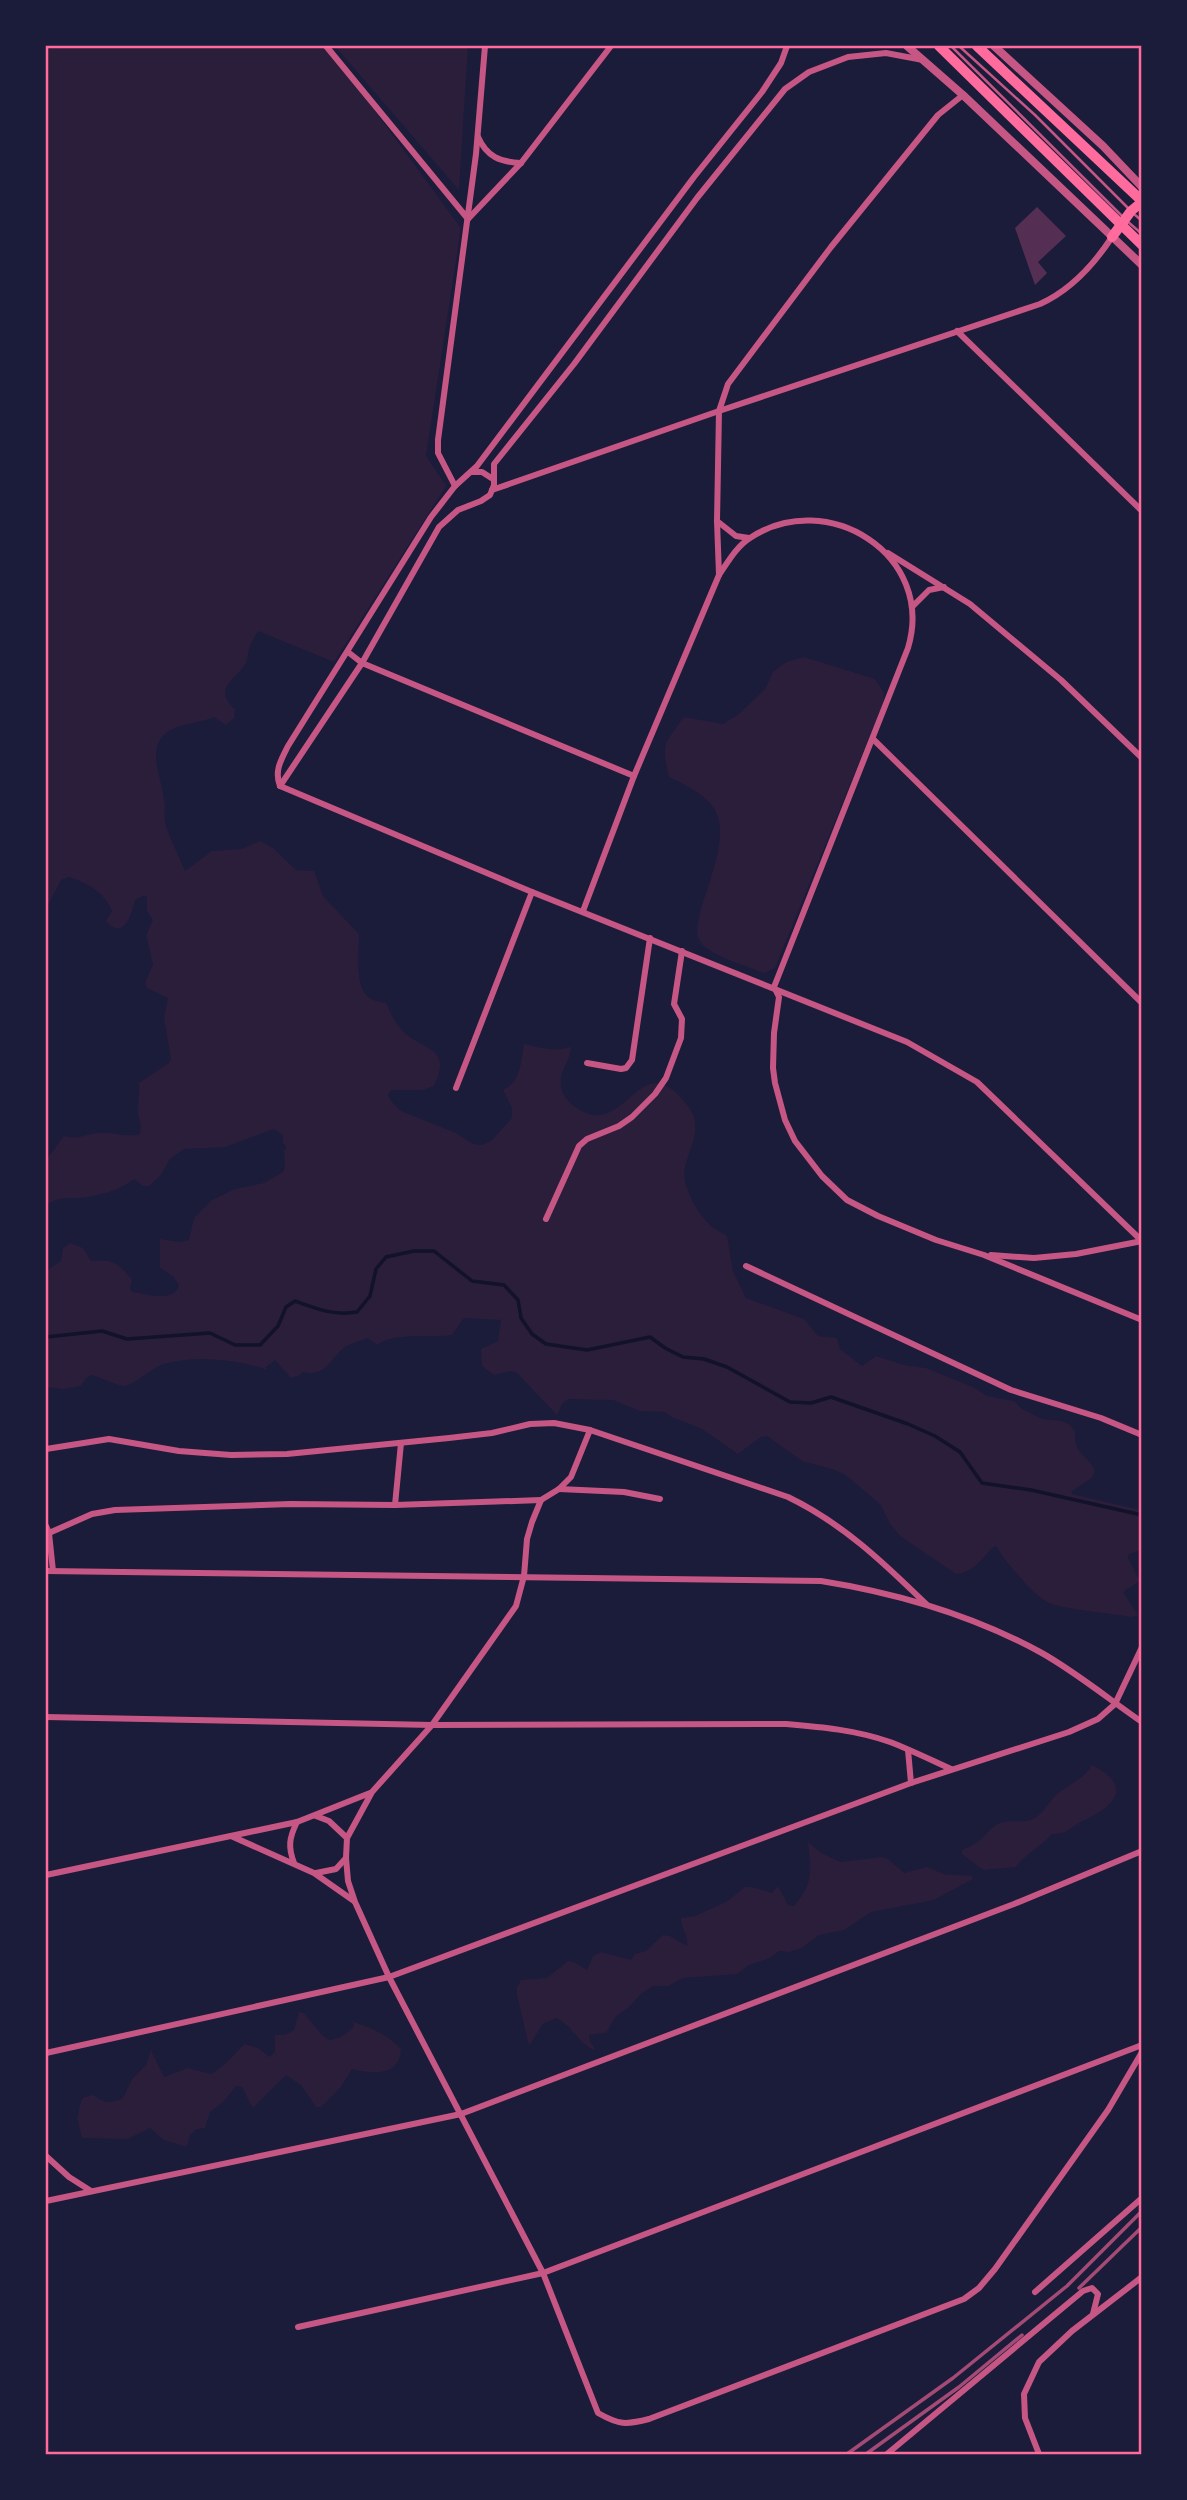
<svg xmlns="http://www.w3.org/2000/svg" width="1187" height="2500" font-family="Barlow,sans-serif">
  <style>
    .green { fill: #2a1e3b }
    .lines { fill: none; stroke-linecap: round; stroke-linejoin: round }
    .stream { stroke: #12122b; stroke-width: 3.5 }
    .building { fill: #542f53 }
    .service { stroke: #c65784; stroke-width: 2.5 }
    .minor { stroke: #c65784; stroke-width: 6 }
    .tertiary { stroke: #c65784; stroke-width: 8 }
    .primary { stroke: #ff6b9d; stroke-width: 10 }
    .rail { stroke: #a44b75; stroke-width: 3.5 }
    .neatline { fill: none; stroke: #ff6b9d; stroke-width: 2.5 }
  </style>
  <rect width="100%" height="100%" fill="#1b1b3a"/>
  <g class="green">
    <path d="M46 46H327L461 228 426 456 446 486 334 662 258 631C255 636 252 641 250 646 248 651 248 658 246 663 235 681 212 688 235 709L234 718 226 725 214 717C199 724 175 723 163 736 148 752 162 780 164 799 166 808 163 817 166 826 171 841 179 856 185 871L212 851 242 849 260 841 273 848 296 870 314 871 323 896 359 934C359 950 354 989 370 998 374 1001 381 1002 386 1003 390 1011 394 1021 400 1028 420 1052 454 1044 434 1086L422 1090H391L388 1095 391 1101 401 1111 456 1133 473 1144 482 1145 491 1141 512 1118V1108L503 1090C521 1082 521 1061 524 1044 541 1048 554 1052 571 1047 571 1062 558 1071 561 1087 563 1096 569 1103 577 1108 627 1142 638 1040 688 1106 704 1127 690 1146 685 1167 681 1185 697 1212 709 1224 714 1229 721 1232 727 1236L733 1271 746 1298 804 1319 818 1336 837 1338 840 1349 862 1366 876 1356 904 1365 926 1368 973 1387 987 1396 1014 1401 1022 1409 1042 1419 1062 1421 1070 1425 1075 1432C1074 1455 1087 1453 1095 1471L1092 1478 1072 1491V1494L1141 1510V1550L1129 1554 1128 1558 1140 1581 1124 1591V1594L1138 1615 1132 1617C1114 1614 1060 1609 1047 1602 1033 1595 1004 1560 996 1546L992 1548C981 1560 974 1572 956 1574L900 1536 890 1524 880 1504 844 1474 832 1469 802 1461 767 1436 761 1437 738 1454 702 1429 672 1417 664 1412 640 1411 613 1400 568 1399 562 1404 557 1415 517 1373 511 1371 494 1375 482 1366 481 1349 498 1341 501 1320 464 1318 452 1335C431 1338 393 1332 377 1345L368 1338C361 1341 352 1343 345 1347 330 1358 327 1378 302 1372L300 1375 291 1378 275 1360 266 1367 267 1370C239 1359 189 1355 161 1365 151 1369 132 1387 123 1386 114 1384 102 1378 92 1375L86 1378 81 1386 64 1389 46 1387V1271L61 1261 63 1248 70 1243 83 1248 91 1261C112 1259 119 1263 132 1280L130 1289 132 1292C147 1294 172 1303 179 1286L174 1277 160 1268V1239L180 1242 189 1240 194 1218 212 1200 235 1189 264 1183 283 1172 285 1167 284 1151 286 1147 283 1143V1135L274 1129 225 1147 184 1149 170 1159 160 1176 149 1186H143L134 1179C121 1190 104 1194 88 1197 69 1200 63 1194 46 1205V1160L64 1136C78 1140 85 1134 99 1133 113 1131 126 1138 140 1134 142 1121 138 1119 138 1109 138 1100 140 1092 139 1083L169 1063 171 1059 164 1019 168 998 147 988 145 983 153 964 146 935 153 920 147 911V897L143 896 135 900C132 913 124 942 106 921L112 911C104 892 88 883 69 877L61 880 46 909Z"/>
    <path d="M335 46H468L459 190Z"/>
    <path d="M804 657 875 679 884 693 883 704 775 968 764 973C747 966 713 957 701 943 683 921 739 844 713 807 703 793 685 785 669 777 661 744 664 744 684 717L723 724 739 714 765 689 773 672 786 662Z"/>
    <path d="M1092 1765C1135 1787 1114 1807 1081 1822 1068 1829 1067 1834 1052 1834 1041 1847 1026 1853 1016 1867L983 1870 962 1854V1850C966 1848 972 1846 976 1843 984 1838 988 1830 996 1825 1008 1818 1021 1824 1033 1819 1042 1815 1048 1803 1055 1796 1066 1785 1085 1779 1092 1765Z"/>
    <path d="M808 1842 821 1853 840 1862 882 1857 888 1859 904 1873 927 1867 944 1874 972 1876 973 1879 934 1900 871 1912 844 1930 819 1935 802 1948 789 1952 779 1951 770 1958 749 1965 737 1974 683 1978 668 1986H653L642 1993 628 2008 616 2016 606 2033 589 2035 590 2041 595 2049 594 2050C578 2043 572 2025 556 2018L543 2024 529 2046 517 1995V1987L521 1980 547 1978 568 1961 574 1962 587 1970 593 1956 601 1952 631 1960 635 1954 646 1951 663 1935 670 1936 687 1946C689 1935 680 1928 681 1918L695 1916 726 1902 745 1887H752L772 1893 778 1886 788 1905 794 1906C814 1882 811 1872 808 1842Z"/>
    <path d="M299 2012 304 2013 322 2035 329 2040C340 2039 347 2034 354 2026L353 2022C372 2028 387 2034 401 2049 400 2077 372 2074 352 2069L341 2087 321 2107H316L301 2085 286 2075 254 2107 251 2105 242 2087 236 2086 225 2100 210 2112 205 2128 197 2129 190 2135 187 2147 164 2140 150 2128 128 2139 82 2138 77 2118 82 2098 93 2095C104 2103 110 2104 123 2098L132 2079 146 2065 151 2050 164 2077 188 2068 211 2074C225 2067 233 2054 245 2044L258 2048 270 2057 275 2051V2035H285L294 2030Z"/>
  </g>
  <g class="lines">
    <path class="stream" d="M46 1337 102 1331 127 1339 210 1333 235 1345H260L278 1326 286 1307 295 1301C317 1309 334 1316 357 1312L370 1296 376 1269 386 1257 414 1251H434L472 1281 504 1285 518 1300 521 1318 532 1334 546 1344 587 1350 650 1337 665 1348 683 1357 704 1359 727 1367 790 1402 811 1403 831 1397 908 1424 935 1436 960 1452 982 1483 1031 1490 1142 1515"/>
  </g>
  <path class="building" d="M1037 207 1066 236 1038 262 1047 273 1035 285 1015 228Z"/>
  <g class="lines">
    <g class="service">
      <path d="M951 46 1122 216"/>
      <path d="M959 46 1035 115 1129 209"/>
      <path d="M1134 214 1142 221"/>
      <path d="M1127 221 1142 234"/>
    </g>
    <g class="minor">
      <path d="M326 46 468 219"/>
      <path d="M478 137C487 157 500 162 521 163"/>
      <path d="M468 219 521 163 611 46"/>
      <path d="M957 331 1142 511"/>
      <path d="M471 472H482L493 479"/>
      <path d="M455 486 438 453V440L476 154 485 46"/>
      <path d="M492 490 719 411 1040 304C1071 290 1093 266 1112 237"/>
      <path d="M717 521 736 536 749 538"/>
      <path d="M888 553 970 604 1061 680 1142 758"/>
      <path d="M719 575C728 562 736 547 750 538 827 487 936 555 908 648L774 987 779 997 774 1033 773 1068 775 1083 785 1120 795 1141 822 1176 847 1200 878 1216 936 1240 984 1255 1142 1320"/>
      <path d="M912 607 929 590 944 587"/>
      <path d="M348 652 362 663 634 776"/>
      <path d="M874 740 1142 1003"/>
      <path d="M280 786 362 663 439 527 458 510 481 501 490 495 494 485V464L574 364 697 198 785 89 809 72 848 57 886 53 923 60"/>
      <path d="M280 786 532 892 907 1042 977 1082 1142 1241"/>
      <path d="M280 786C274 771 281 760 288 746L431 517 455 486 477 466 694 177 762 92 781 63 787 46"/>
      <path d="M583 911 634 776 719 575 717 521 719 411 728 384 831 247 938 115 963 95"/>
      <path d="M587 1063 621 1069 626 1068 632 1060 650 938"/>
      <path d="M456 1088 532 892"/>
      <path d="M546 1219 579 1146 587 1139 619 1126 632 1117 655 1094 666 1078 681 1038 682 1019 674 1004 682 951"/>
      <path d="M991 1255 1034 1258 1076 1254 1142 1241"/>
      <path d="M746 1266 1011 1390 1101 1418 1142 1435"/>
      <path d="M590 1430 571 1477 559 1489 541 1500 532 1522 527 1539 524 1576 516 1606 432 1725 372 1792 347 1838 346 1858 348 1881 355 1902 389 1977 543 2273 598 2413C619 2425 626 2425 649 2419L964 2299 979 2288 995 2269 1108 2110 1142 2052"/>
      <path d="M46 1449 109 1439 179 1451 231 1455 287 1454 449 1438 492 1433 530 1424 554 1423 590 1430 788 1497C842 1523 883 1562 926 1604"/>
      <path d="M559 1489 624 1492 660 1499"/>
      <path d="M395 1505 401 1443"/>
      <path d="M46 1526 49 1533 53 1571"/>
      <path d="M49 1533 92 1514 115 1510 290 1504 395 1505 541 1500"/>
      <path d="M46 1571 821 1581C896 1593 972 1615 1040 1652 1073 1670 1110 1700 1142 1722"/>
      <path d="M46 1717 432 1725 786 1724C821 1727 856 1730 890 1742 911 1750 931 1760 951 1769"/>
      <path d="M908 1750 911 1783"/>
      <path d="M316 1816 329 1821 347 1838"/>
      <path d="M231 1836 314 1873 354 1901"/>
      <path d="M294 1863C288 1847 289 1838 297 1822"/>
      <path d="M316 1873 336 1869 346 1858"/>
      <path d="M46 1875 297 1822 370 1793"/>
      <path d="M46 2053 389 1977 911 1783 1069 1732 1098 1719 1115 1704 1142 1647"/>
      <path d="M46 2156 69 2177 91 2191"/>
      <path d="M46 2201 461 2114 1014 1904 1142 1851"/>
      <path d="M1035 2292 1142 2198"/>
      <path d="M298 2327 543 2273 1142 2045"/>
      <path d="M887 2454 1083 2291 1092 2288 1098 2294 1093 2314"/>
      <path d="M1039 2454 1025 2418 1024 2394 1039 2362 1072 2331 1142 2277"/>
    </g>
    <g class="tertiary">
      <path d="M907 46 963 95 1142 265"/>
      <path d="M994 46 1103 146 1142 187"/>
    </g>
    <g class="primary">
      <path d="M939 46 1142 245"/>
      <path d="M977 46 1142 201"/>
      <path d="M1112 237 1131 211 1142 202"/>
    </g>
    <g class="rail">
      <path d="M1079 2288 1142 2227"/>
      <path d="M847 2454 953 2378 1067 2286 1142 2211"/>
      <path d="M866 2454 959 2387 1022 2335"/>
    </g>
  </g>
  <rect width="1187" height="2500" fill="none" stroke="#1b1b3a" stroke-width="94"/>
  <rect x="47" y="47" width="1093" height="2406" class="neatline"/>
</svg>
